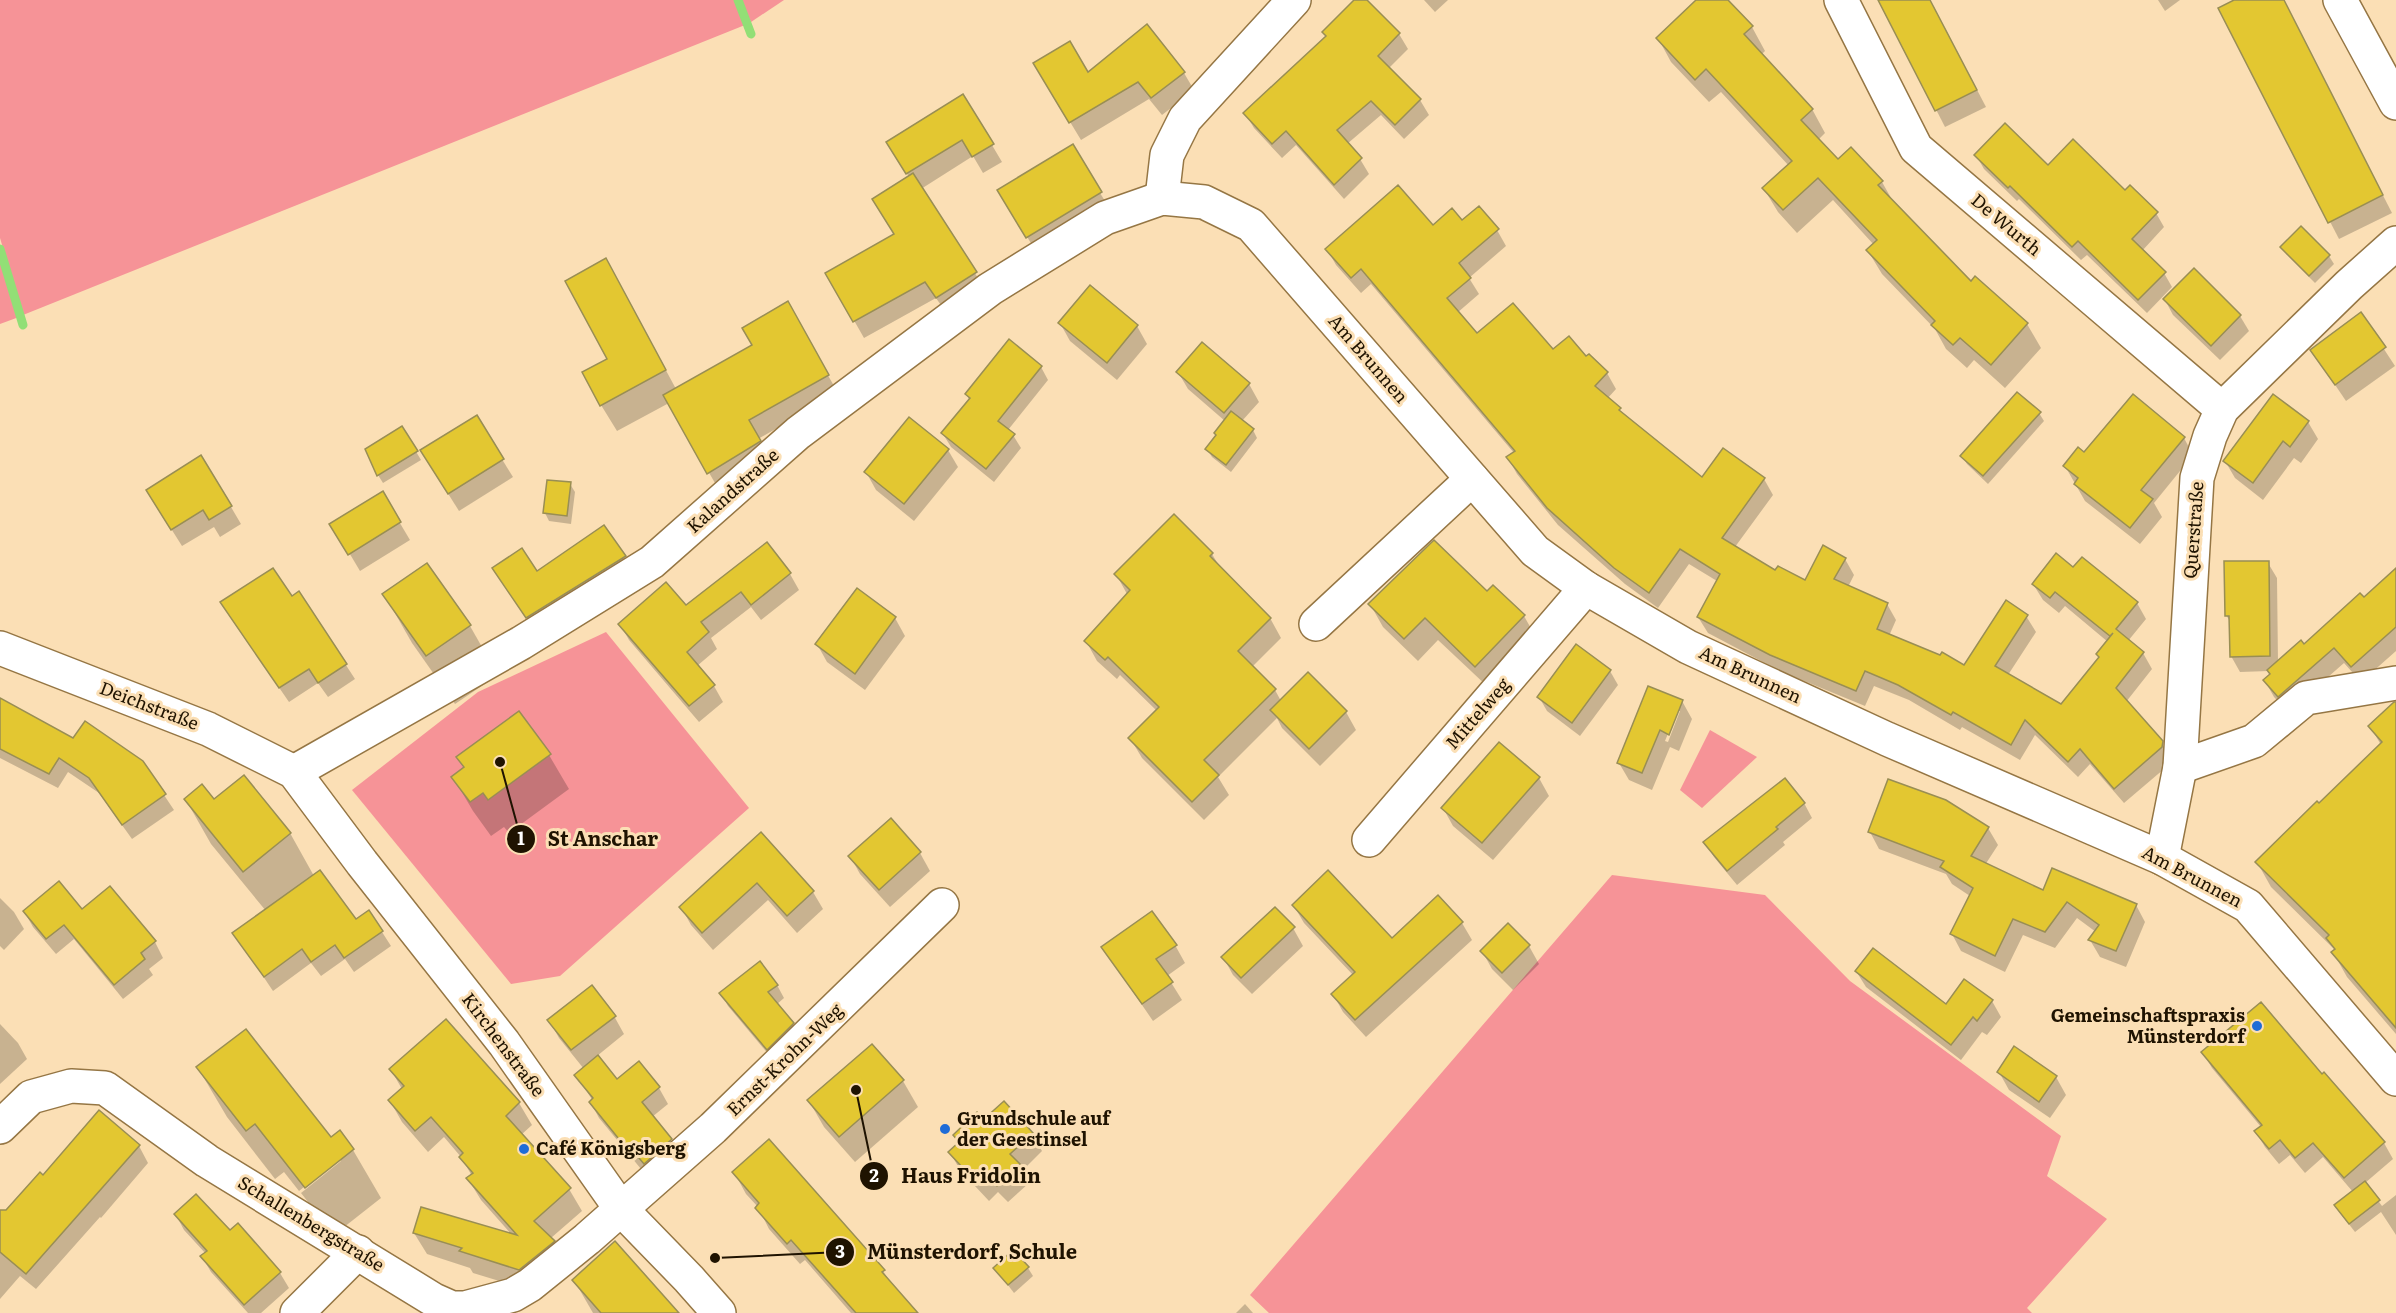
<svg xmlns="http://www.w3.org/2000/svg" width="2396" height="1313" font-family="Literata,serif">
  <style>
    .green { fill: #f69397 }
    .shadow { fill: #0003; fill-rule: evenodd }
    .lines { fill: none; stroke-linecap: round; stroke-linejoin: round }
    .stream { stroke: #92df76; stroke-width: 9 }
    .building { fill: #e3c731; stroke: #998e54; stroke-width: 1.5 }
    .minor-casing { stroke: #957644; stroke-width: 36 }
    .minor { stroke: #fff; stroke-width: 33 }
    .poi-dot { fill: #1f6cd7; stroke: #fbdfb5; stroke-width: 2 }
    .labels { text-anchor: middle; stroke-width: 6; stroke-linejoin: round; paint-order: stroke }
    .street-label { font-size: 18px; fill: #1f1301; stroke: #fbdfb5 }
    .poi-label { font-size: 18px; font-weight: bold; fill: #1f1301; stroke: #fbdfb5; text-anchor: start }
    .leader { fill: none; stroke: #1f1301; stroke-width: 2 }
    .callout-dot { fill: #1f1301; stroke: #fbdfb5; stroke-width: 2 }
    .mark-label { font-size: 18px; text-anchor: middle; font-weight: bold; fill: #fff }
    .callout-label { font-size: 20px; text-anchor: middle; font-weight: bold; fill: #1f1301; stroke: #fbdfb5; stroke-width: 6; stroke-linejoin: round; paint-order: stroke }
  </style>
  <rect width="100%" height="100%" fill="#fbdfb5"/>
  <g class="green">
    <path d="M0 0H735L745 25 23 315 0 238Z"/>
    <path d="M741 0H784L751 22Z"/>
    <path d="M0 261 19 317 0 324Z"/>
    <path d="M606 632 749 808 560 976 511 984 352 790 478 692Z"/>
    <path d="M1710 730 1757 757 1702 808 1680 790Z"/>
    <path d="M1612 875 1765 895 1850 981 2061 1136 2047 1176 2107 1219 2027 1308 2032 1313H1269L1250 1295Z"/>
  </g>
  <g class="shadow">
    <path d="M1356 0H1365L1399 34 1408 49 1389 68 1420 100 1429 115 1404 139 1381 115 1347 144 1360 159 1369 174 1344 199 1296 145 1282 158 1254 128 1245 113 1327 37Z"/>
    <path d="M1424 0H1448L1435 12Z"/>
    <path d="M1699 0H1726L1752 27 1765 51 1761 55 1812 109 1825 133 1818 140 1838 161 1882 182 1895 205 1971 283 1975 278 2027 324 2041 348 2005 388 1974 360 1967 368 1946 349 1935 329 1882 274 1868 251 1874 245 1833 200 1797 233 1778 212 1764 189 1789 166 1721 92 1709 102 1671 62 1658 38Z"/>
    <path d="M1880 0H1930L1986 107 1945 127Z"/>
    <path d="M2158 0H2180L2165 11Z"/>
    <path d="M2237 0H2283L2392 213 2339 239 2220 9Z"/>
    <path d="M1035 64 1088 75 1184 73 1194 90 1162 115 1149 99 1081 140Z"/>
    <path d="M963 96 1002 162 983 173 973 156 921 189 985 289 947 314 936 298 864 338 827 273 895 235 909 177 898 159Z"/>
    <path d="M1072 147 1111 211 1038 255 999 190Z"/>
    <path d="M1976 155 2048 167 2125 192 2156 213 2164 227 2142 251 2164 273 2172 287 2147 313 2087 255 2081 260 2019 199 2017 201 1984 169Z"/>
    <path d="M1462 222 1497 230 1506 246 1469 278 1479 294 1457 313 1477 335 1586 358 1589 356 1607 373 1616 389 1607 399 1623 414 1702 479H1764L1773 495 1735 547 1776 572 1805 582 1845 559 1854 575 1848 587 1887 604 1896 620 1889 636 1965 667 2026 616 2036 632 2008 675 2061 706 2100 658 2108 642 2065 606 2059 613 2043 600 2033 584 2073 569 2082 559 2137 603 2146 619 2128 641 2143 653 2152 669 2126 702 2161 742 2171 759V763L2124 803 2090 764 2078 777 2035 735 2020 760 1962 727 1960 730 1909 700 1874 686 1865 706 1780 671 1708 633 1698 617 1717 581 1689 564 1658 608 1625 584 1558 525 1517 474 1508 458 1514 453 1371 284 1361 293 1336 265 1327 249Z"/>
    <path d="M2282 247 2329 256 2334 264 2315 283 2287 255Z"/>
    <path d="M2194 270 2240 316 2249 331 2220 360 2173 315 2165 300Z"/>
    <path d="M621 287 676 389 754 346 787 303 838 393 758 439 769 459 719 490 669 403 617 431 601 405Z"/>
    <path d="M2361 314 2395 366 2346 401 2312 351Z"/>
    <path d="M1060 323 1137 326 1147 344 1117 380 1070 341Z"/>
    <path d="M1041 367 1048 380 1008 430 1013 435 1021 448 994 482 951 447 943 434 970 401 966 394Z"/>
    <path d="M1178 372 1249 384 1259 402 1242 421 1253 430 1257 438 1231 472 1212 457 1207 449 1217 436 1225 421 1188 389Z"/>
    <path d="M2039 413 2044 421 1988 484 1967 464 1962 456Z"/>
    <path d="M476 417 513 477 459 511 432 468Z"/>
    <path d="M2308 422 2318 439 2301 463 2294 458 2263 500 2235 478 2225 461Z"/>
    <path d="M402 428 421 460 383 483 378 475Z"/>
    <path d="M2184 438 2193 455 2154 503 2162 517 2140 544 2085 501 2065 466 2084 454Z"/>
    <path d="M948 450 958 467 914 521 876 490 866 472Z"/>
    <path d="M570 484 575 492 571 524 549 521 545 513Z"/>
    <path d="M382 493 410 540 360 571 332 524Z"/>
    <path d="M231 507 241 524 220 537 214 527 182 546 158 508Z"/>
    <path d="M603 527 635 574 537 634 494 568 537 573Z"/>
    <path d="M1212 554 1221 569 1270 618 1281 638 1252 667 1275 690 1281 701 1308 674 1346 712 1356 730 1320 766 1282 728 1277 718 1218 777 1229 795 1204 820 1142 758 1130 738 1157 711 1120 675 1117 679 1097 661 1086 641 1127 594 1116 574Z"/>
    <path d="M2268 563 2277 578 2278 662 2304 646 2364 599 2396 570V651L2361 682 2344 663 2288 712 2274 697 2265 681 2271 675 2269 671 2240 672 2231 656V623L2226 615Z"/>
    <path d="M427 565 470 626 498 675 455 704 412 643 384 594Z"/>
    <path d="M790 574 799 590 761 620 751 607 711 638 717 649 697 666 714 686 723 702 699 722 629 640 620 624 686 607Z"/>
    <path d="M857 590 895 618 905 636 865 690 827 662 817 644Z"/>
    <path d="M299 593 355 679 328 697 318 683 289 702 231 618 291 598Z"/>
    <path d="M1487 594 1524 616 1537 639 1489 688 1438 640 1418 661 1383 627 1370 604Z"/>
    <path d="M1610 671 1618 685 1580 736 1547 711 1539 697Z"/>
    <path d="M0 701 74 740 142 762 174 810 132 839 99 793 68 772 58 788 0 758Z"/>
    <path d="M1682 701 1692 719 1679 751 1670 747 1652 790 1629 780 1619 763ZM1677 711H1680L1668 742 1665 741Z"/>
    <path d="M2396 704V1034L2347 977 2333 952 2334 949 2271 887 2257 862 2381 745 2370 726Z"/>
    <path d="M549 755 569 789 509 833 504 827 491 836 473 811 453 777 465 769Z"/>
    <path d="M1539 778 1549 796 1493 860 1453 826 1443 808Z"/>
    <path d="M186 800 213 801 290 833 314 876 356 921 382 932 391 946 354 972 345 959 321 976 311 963 273 991 234 933 266 911 211 844Z"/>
    <path d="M1804 803 1812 818 1783 842 1785 845 1737 885 1714 857 1705 842Z"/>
    <path d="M890 820 920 853 930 871 890 907 860 874 850 856Z"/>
    <path d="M1988 828 1998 845 1985 865 2043 892 2136 905 2145 922 2126 967 2100 957 2090 940 2096 932 2077 918 2055 948 2023 935 2005 972 1961 951 1952 934 1970 896 1952 884 1946 874 1879 849 1870 832Z"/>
    <path d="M761 835 813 892 823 909 797 933 768 900 713 950 691 925 681 907Z"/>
    <path d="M110 888 155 942 163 958 149 969 153 975 123 999 74 939 56 954 33 927 24 911H82Z"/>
    <path d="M0 898 14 912 24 929 4 950 0 946Z"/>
    <path d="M1294 906 1392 940 1462 923 1472 940 1366 1037 1343 1012 1333 994 1353 975 1304 923Z"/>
    <path d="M1508 925 1529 946 1539 964 1513 990 1492 969 1482 951Z"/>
    <path d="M1293 928 1303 946 1252 994 1233 975 1223 957Z"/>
    <path d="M1175 945 1185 963 1167 976 1182 1000 1153 1021 1103 948Z"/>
    <path d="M1856 971 1946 1006 1992 1001 2001 1017 1987 1035 1982 1032 1961 1060 1866 987Z"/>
    <path d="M777 985 784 998 776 1005 793 1024 800 1037 775 1062 728 1006 721 993Z"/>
    <path d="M614 1016 624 1034 597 1056 617 1081 639 1063 659 1088 668 1104 652 1117 671 1140 680 1155 654 1178 644 1167 641 1169 599 1118 591 1103 593 1101 576 1075 584 1069 559 1038 549 1020Z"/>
    <path d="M446 1021 519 1103 532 1125 521 1135 569 1189 582 1211 551 1238 567 1263 532 1291 473 1273 470 1268 427 1254 414 1233 512 1235 481 1200 468 1179 472 1176 461 1157 444 1137 428 1152 402 1122 390 1101 402 1089 391 1070Z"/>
    <path d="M0 1024 18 1043 27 1059 0 1084Z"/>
    <path d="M872 1046 903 1081 918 1107 855 1162 824 1127 809 1101Z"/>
    <path d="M2203 1053 2322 1076 2324 1074 2384 1143 2393 1159 2365 1183 2382 1206 2396 1195V1235L2381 1212 2355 1232 2341 1214 2353 1192 2323 1157 2305 1173 2290 1155 2279 1164 2265 1147 2256 1132 2261 1127 2212 1068Z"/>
    <path d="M198 1068 353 1150 381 1198 334 1235 301 1193 341 1161V1157L299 1191 284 1172 275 1179 227 1117Z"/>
    <path d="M1999 1072 2056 1077 2066 1095 2050 1118 2009 1090Z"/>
    <path d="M1003 1103 1032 1134 1042 1151 1022 1171 1029 1183 1008 1202 998 1192 989 1201 960 1170 950 1152 959 1143 955 1135 984 1121Z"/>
    <path d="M139 1146 148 1163 101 1218 100 1217 36 1289 20 1276 0 1299V1220L43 1177Z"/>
    <path d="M734 1172 883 1271 892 1285 916 1313H851L805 1260 800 1264 769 1229 758 1207 746 1194Z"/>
    <path d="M176 1215 230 1232 238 1225 280 1273 289 1288 261 1313H248L211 1272 202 1257 206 1254 184 1230Z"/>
    <path d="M995 1268H1028L1033 1276 1014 1293Z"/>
    <path d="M574 1280 676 1313H593Z"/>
    <path d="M1245 1304 1253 1313H1236Z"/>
  </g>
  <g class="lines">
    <g class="stream">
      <path d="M738 0 751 34"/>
      <path d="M0 249 23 325"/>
    </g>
  </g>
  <g class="building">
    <path d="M1354 0H1367L1400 33 1378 56 1421 99 1395 125 1371 101 1337 130 1362 158 1334 185 1286 131 1272 144 1243 113 1326 36 1322 32Z"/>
    <path d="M1696 0H1728L1753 26 1744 34 1813 109 1801 120 1838 159 1851 147 1883 181 1878 185 1971 281 1975 276 2028 323 1991 365 1960 338 1953 345 1931 325 1935 321 1866 250 1877 240 1818 178 1783 210 1762 188 1792 161 1706 69 1695 80 1656 38Z"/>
    <path d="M1878 0H1930L1977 90 1935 111Z"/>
    <path d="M2234 0H2284L2383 195 2328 223 2218 8Z"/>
    <path d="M1147 24 1185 72 1151 98 1138 82 1069 123 1033 63 1070 41 1088 72Z"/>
    <path d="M963 94 994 144 972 157 962 140 906 174 886 142Z"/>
    <path d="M2005 123 2048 165 2073 139 2125 190 2130 185 2158 212 2132 239 2166 272 2138 300 2078 241 2072 247 2010 186 2008 188 1974 155Z"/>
    <path d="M1073 144 1102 192 1026 238 997 190Z"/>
    <path d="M913 173 977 272 936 298 925 282 853 322 825 273 894 234 872 199Z"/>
    <path d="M1398 185 1433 225 1452 208 1462 220 1479 206 1499 229 1459 263 1471 278 1447 298 1477 333 1513 303 1553 349 1569 336 1586 356 1589 354 1608 372 1595 386 1621 408 1619 410 1702 477 1723 448 1765 478 1722 538 1775 570 1778 566 1805 580 1823 545 1846 558 1834 579 1888 603 1877 629 1940 655 1942 652 1964 665 2006 600 2028 615 1995 666 2061 704 2099 657 2096 654 2113 633 2110 636 2055 592 2050 598 2032 584 2056 553 2073 567 2082 557 2138 602 2116 629 2144 652 2116 688 2163 741 2162 747 2114 789 2080 749 2068 762 2025 720 2011 745 1953 712 1951 715 1898 685 1865 671 1856 691 1770 655 1697 617 1720 574 1680 549 1649 593 1614 568 1547 508 1506 457 1515 451 1361 269 1351 278 1325 249Z"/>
    <path d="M2301 226 2330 255 2309 276 2280 247Z"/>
    <path d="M606 258 666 370 600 406 582 372 607 359 565 281Z"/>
    <path d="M2194 268 2241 315 2211 346 2163 299Z"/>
    <path d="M1090 285 1138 325 1107 363 1058 323Z"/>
    <path d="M788 301 829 375 749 420 761 441 707 474 663 395 752 345 742 328Z"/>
    <path d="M2361 312 2386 347 2335 385 2310 350Z"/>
    <path d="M1009 339 1042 366 998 421 1015 434 986 469 941 433 970 398 965 394Z"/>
    <path d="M1202 342 1250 383 1224 413 1176 372Z"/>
    <path d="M2017 392 2041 412 1983 476 1960 456Z"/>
    <path d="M2133 394 2185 437 2141 490 2153 499 2130 528 2074 484 2078 478 2063 466 2078 447 2084 452Z"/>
    <path d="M2273 394 2309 421 2290 447 2283 441 2253 483 2223 461Z"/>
    <path d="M1231 411 1254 429 1226 465 1205 449 1216 435 1214 433Z"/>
    <path d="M477 415 504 459 448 494 420 450Z"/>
    <path d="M909 417 949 449 904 504 864 472Z"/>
    <path d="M402 426 418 451 377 476 365 449Z"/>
    <path d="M201 455 232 506 209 520 203 510 171 530 146 490Z"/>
    <path d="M547 480 571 482 567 516 543 513Z"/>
    <path d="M383 491 401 522 348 555 329 524Z"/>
    <path d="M1174 514 1213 553 1210 556 1271 618 1238 651 1276 689 1204 760 1219 775 1192 802 1128 738 1159 707 1108 657 1105 660 1084 641 1130 590 1114 574Z"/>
    <path d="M604 525 626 556 526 618 492 568 522 548 537 571Z"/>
    <path d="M1434 540 1487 591 1493 585 1525 615 1475 667 1425 618 1404 639 1368 604Z"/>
    <path d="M767 542 791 573 751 605 741 592 701 622 709 632 687 652 715 685 689 706 618 624 666 582 686 605Z"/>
    <path d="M2224 561H2269L2270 656 2230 657 2229 616H2225Z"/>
    <path d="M427 563 471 625 426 656 382 594Z"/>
    <path d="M273 568 292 596 299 591 347 664 318 683 309 669 279 688 220 602Z"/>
    <path d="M2396 568V627L2351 667 2334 648 2278 697 2263 680 2270 674 2267 670 2301 640 2304 644 2360 593 2364 597Z"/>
    <path d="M857 588 896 617 855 674 815 644Z"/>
    <path d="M1576 644 1611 670 1572 723 1537 697Z"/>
    <path d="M1308 672 1347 711 1309 749 1270 710Z"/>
    <path d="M1648 686 1683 700 1669 735 1660 730 1642 773 1617 763Z"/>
    <path d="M0 698 73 738 85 721 143 761 166 794 122 825 89 778 59 758 49 774 0 749Z"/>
    <path d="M2394 702H2396V1028L2331 952 2335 949 2326 938 2329 935 2255 862 2317 801 2319 803 2382 742 2368 726Z"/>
    <path d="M519 711 551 754 488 800 483 793 470 802 451 777 464 767 456 757Z"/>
    <path d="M1499 742 1540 777 1482 843 1441 808Z"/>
    <path d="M244 775 291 833 243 872 184 799 202 784 214 799Z"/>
    <path d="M1785 778 1805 803 1776 827 1778 829 1727 871 1703 842Z"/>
    <path d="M1888 779 1946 800 1989 827 1971 856 2043 890 2052 868 2137 904 2116 951 2088 940 2099 925 2067 902 2045 932 2013 919 1995 956 1950 934 1973 888 1940 867 1944 861 1868 832Z"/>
    <path d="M891 818 921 852 879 890 848 856Z"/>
    <path d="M761 832 814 891 787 916 757 883 702 933 679 907Z"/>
    <path d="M320 870 356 919 369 910 383 931 344 958 335 945 311 962 302 949 264 977 232 933Z"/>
    <path d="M1328 870 1392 938 1438 895 1463 922 1355 1020 1331 994 1355 972 1292 905Z"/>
    <path d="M59 881 82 909 110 886 156 941 141 953 145 959 114 985 64 925 46 939 23 911Z"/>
    <path d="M1275 907 1295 927 1241 978 1221 957Z"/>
    <path d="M1152 911 1177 945 1156 959 1173 982 1142 1004 1101 947Z"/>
    <path d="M1508 923 1530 945 1502 973 1480 951Z"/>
    <path d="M1873 948 1946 1004 1964 979 1993 1000 1977 1021 1973 1017 1951 1045 1855 971Z"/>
    <path d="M760 961 778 985 768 992 794 1023 767 1050 719 993Z"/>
    <path d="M592 985 616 1016 571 1050 547 1020Z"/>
    <path d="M2261 1002 2322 1074 2324 1072 2385 1142 2344 1178 2313 1143 2295 1158 2280 1140 2269 1149 2254 1131 2262 1125 2201 1052Z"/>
    <path d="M446 1019 520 1102 506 1116 571 1188 534 1221 555 1241 519 1270 459 1251 462 1248 413 1233 421 1207 517 1235 466 1178 473 1173 459 1157 463 1153 431 1117 415 1131 388 1100 404 1086 389 1069Z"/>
    <path d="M246 1029 331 1137 340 1130 354 1149 305 1188 255 1124 246 1131 196 1067Z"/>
    <path d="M872 1044 904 1080 839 1137 807 1100Z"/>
    <path d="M2014 1046 2057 1076 2039 1102 1997 1072Z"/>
    <path d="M598 1055 617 1079 639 1061 660 1087 642 1102 672 1139 644 1164 634 1152 631 1154 589 1102 593 1098 574 1075Z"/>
    <path d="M1004 1101 1033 1133 1010 1154 1020 1164 997 1186 988 1175 978 1184 948 1152 959 1142 953 1135 977 1112 984 1119Z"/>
    <path d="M99 1110 140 1145 26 1274 0 1252V1210H6L40 1172 43 1175Z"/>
    <path d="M769 1139 885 1270 882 1272 918 1313H856L791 1240 787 1244 755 1208 759 1203 732 1172Z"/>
    <path d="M2365 1181 2380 1200 2349 1224 2334 1205Z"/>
    <path d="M196 1194 230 1230 238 1223 281 1272 244 1305 200 1256 207 1251 174 1214Z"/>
    <path d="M615 1241 679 1313H601L572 1280Z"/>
    <path d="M1013 1250 1029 1267 1008 1285 993 1268Z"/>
  </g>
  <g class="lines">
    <defs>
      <g id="minor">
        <path d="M1841 0 1916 148 2222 409"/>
        <path d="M2340 0 2396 103"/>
        <path d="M1162 198 1167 155 1185 119 1294 0"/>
        <path d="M1316 624 1472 479"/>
        <path d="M0 648 208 729 294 772 362 863 504 1043 621 1209 689 1279 719 1313"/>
        <path d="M2180 767 2254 741 2306 698 2396 683"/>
        <path d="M294 772 521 643 652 562 798 433 990 289 1105 218 1162 198 1204 202 1251 225 1535 551 1586 588 1688 647 1887 739 2162 858 2248 906 2396 1079"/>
        <path d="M1369 840 1586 588"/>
        <path d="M2162 858 2180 767 2197 478 2210 436 2222 409 2349 285 2396 243"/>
        <path d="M0 1127 31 1097 71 1086 105 1088 207 1161 434 1300 452 1308H465L513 1295 530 1285 587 1239 713 1128 942 905"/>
        <path d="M297 1313 358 1252"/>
      </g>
    </defs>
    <use href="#minor" class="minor-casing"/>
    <use href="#minor" class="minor"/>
  </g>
  <g class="poi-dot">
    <circle cx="2257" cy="1026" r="6"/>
    <circle cx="945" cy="1129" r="6"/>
    <circle cx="524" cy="1149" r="6"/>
  </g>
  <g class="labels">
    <g class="street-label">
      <text transform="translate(2006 225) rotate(40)" y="6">De Wurth</text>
      <text transform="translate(1368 359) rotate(49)" y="6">Am Brunnen</text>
      <text transform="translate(733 491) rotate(-42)" y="6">Kalandstraße</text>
      <text transform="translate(2194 530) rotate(-86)" y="6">Querstraße</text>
      <text transform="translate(1750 675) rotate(25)" y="6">Am Brunnen</text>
      <text transform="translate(149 706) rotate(21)" y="6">Deichstraße</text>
      <text transform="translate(1478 714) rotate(-49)" y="6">Mittelweg</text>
      <text transform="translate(2192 877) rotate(28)" y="6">Am Brunnen</text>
      <text transform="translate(503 1045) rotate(53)" y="6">Kirchenstraße</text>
      <text transform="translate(785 1060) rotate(-44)" y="6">Ernst-Krohn-Weg</text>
      <text transform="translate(311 1224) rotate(31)" y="6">Schallenbergstraße</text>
    </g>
    <g class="poi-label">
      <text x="2245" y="1022" text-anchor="end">Gemeinschaftspraxis<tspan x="2245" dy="21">Münsterdorf</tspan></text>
      <text x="957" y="1125">Grundschule auf<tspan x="957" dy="21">der Geestinsel</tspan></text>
      <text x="536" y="1155">Café Königsberg</text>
    </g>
  </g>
  <path class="leader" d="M500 762L521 839M856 1090L874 1176M715 1258L840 1252"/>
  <g class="callout-dot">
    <circle cx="500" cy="762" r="6"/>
    <circle cx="856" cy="1090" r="6"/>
    <circle cx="715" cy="1258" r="6"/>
    <circle cx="521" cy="839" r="15"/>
    <circle cx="874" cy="1176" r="15"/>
    <circle cx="840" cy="1252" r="15"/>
  </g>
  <g class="mark-label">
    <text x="521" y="845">1</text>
    <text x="874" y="1182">2</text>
    <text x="840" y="1258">3</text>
  </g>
  <g class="callout-label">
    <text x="603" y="846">St Anschar</text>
    <text x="971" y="1183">Haus Fridolin</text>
    <text x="972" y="1259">Münsterdorf, Schule</text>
  </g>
</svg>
